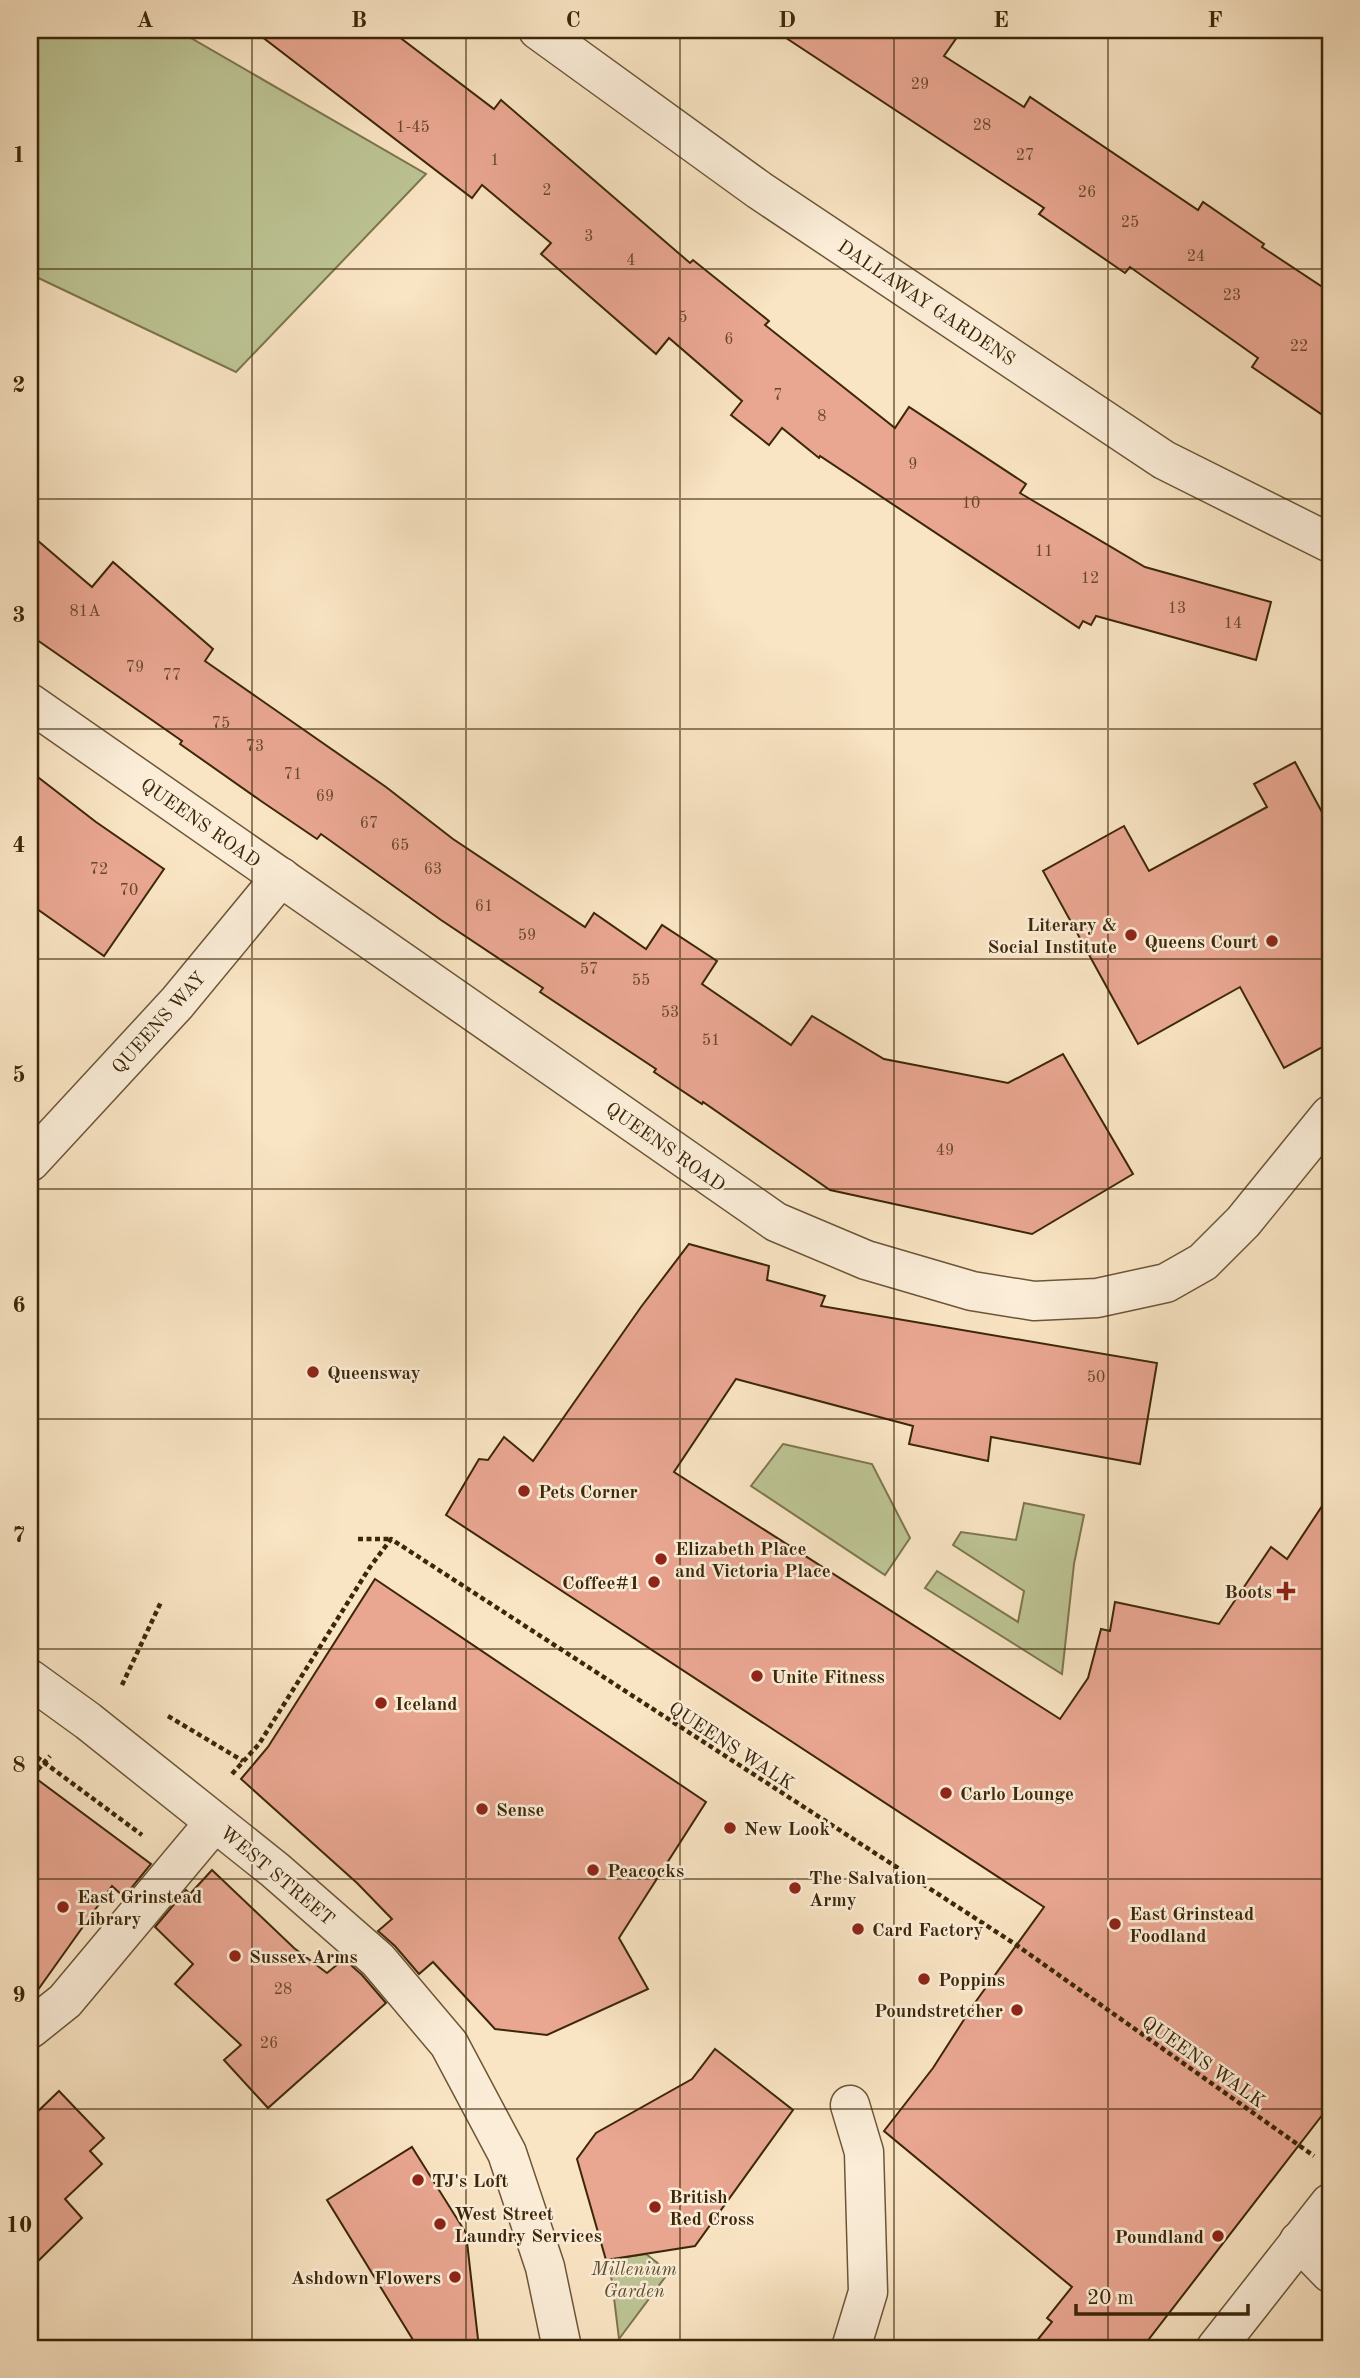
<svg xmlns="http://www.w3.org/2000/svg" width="1360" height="2378" font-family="'Old Standard TT',serif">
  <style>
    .green { fill: #bdc494; stroke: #7d764e; stroke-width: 2 }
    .building { fill: #e9a691; stroke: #3d2708; stroke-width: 2 }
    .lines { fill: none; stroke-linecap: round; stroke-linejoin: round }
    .minor-casing { stroke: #6c5637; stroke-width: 41 }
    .path { stroke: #3d2708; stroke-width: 4.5; stroke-dasharray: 5 3.5; stroke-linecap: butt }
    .minor { stroke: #fbedd8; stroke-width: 38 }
    .grid { fill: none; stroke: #3d2708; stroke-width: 2; stroke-opacity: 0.55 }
    .poi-dot { fill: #8f2418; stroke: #fbedd8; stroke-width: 2.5 }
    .labels { text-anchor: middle; stroke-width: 5; stroke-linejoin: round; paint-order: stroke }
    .number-label { font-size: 16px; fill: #68472a }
    .street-label { font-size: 19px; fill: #3d2708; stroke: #fbedd8 }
    .poi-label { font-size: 19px; font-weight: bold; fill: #3d2708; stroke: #fbedd8; text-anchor: start }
    .park-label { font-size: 19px; font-style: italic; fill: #5d4e2b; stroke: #fbedd8 }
    .neatline { fill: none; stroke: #3d2708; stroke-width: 2.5 }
    .grid-label { font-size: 23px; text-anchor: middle; font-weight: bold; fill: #3d2708 }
  </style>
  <rect width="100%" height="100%" fill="#f9e4c3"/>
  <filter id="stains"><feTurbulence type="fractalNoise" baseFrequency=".00286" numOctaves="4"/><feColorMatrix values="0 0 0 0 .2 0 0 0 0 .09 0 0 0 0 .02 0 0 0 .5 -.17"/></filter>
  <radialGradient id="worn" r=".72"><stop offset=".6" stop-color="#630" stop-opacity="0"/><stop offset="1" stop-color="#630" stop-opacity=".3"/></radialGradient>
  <g class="green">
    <path d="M30 30H177L426 174 236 372 30 274Z"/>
    <path d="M783 1444 872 1464 910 1538 885 1575 751 1486Z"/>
    <path d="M1024 1503 1084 1515 1074 1564 1062 1674 925 1588 937 1571 1018 1622 1024 1591 953 1545 961 1532 1016 1540Z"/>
    <path d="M646 2254 669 2272 619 2339 612 2281 606 2260Z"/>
  </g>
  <g class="building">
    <path d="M253 30H390L494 109 501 100 690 263 693 260 769 321 765 325 895 428 909 407 1026 484 1020 493 1145 567 1271 602 1256 660 1096 616 1091 625 1083 621 1079 628 820 456 819 458 782 428 769 445 731 415 742 401 669 338 656 354 541 254 551 243 482 185 472 198Z"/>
    <path d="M774 30H962L944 56 1024 107 1030 97 1198 210 1203 202 1264 244 1262 247 1330 292V420L1252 367 1258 358 1130 267 1125 273 1039 214 1044 208Z"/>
    <path d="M30 534 92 587 113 562 213 649 205 661 386 787 453 839 585 927 594 913 646 949 662 925 717 961 702 984 791 1045 812 1016 884 1059 1008 1083 1063 1054 1133 1174 1032 1234 830 1190 703 1102 702 1104 654 1072 656 1069 540 992 543 988 441 920 321 834 317 839 261 801 180 744 182 741 30 635Z"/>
    <path d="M1295 762 1330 827V1043L1284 1068 1240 987 1138 1044 1043 871 1124 826 1149 871 1267 807 1254 784Z"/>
    <path d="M30 771 96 822 164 869 104 956 30 904Z"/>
    <path d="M689 1244 769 1266 767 1280 825 1296 821 1306 1157 1363 1140 1464 991 1437 988 1461 909 1444 913 1426 736 1379 674 1472 1060 1719 1088 1678 1101 1629 1110 1631 1115 1602 1219 1624 1271 1547 1287 1559 1330 1494V2105L1142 2348H1031L1052 2322 1047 2318 1072 2287 884 2131 933 2068 974 2004 1044 1907 446 1515 479 1459 488 1460 504 1437 533 1461 641 1307Z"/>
    <path d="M375 1579 706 1802 619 1938 648 1989 547 2035 495 2029 433 1962 419 1974 395 1946 378 1931 392 1919 357 1883 241 1779 268 1747Z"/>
    <path d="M30 1774 151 1864 124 1897 112 1886 30 2001Z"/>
    <path d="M212 1870 294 1948 327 1973 344 1959 362 1975 386 2003 268 2108 224 2060 241 2045 175 1984 193 1964 155 1927 186 1890 190 1894Z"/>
    <path d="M715 2049 793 2110 695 2246 606 2260 577 2159 596 2133 692 2079Z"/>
    <path d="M59 2091 104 2138 90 2151 102 2164 65 2199 82 2218 30 2269V2119Z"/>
    <path d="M412 2147 466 2233 479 2348H418L327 2200Z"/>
  </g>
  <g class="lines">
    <defs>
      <g id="minor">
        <path d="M538 30 759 190 1164 460 1330 543"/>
        <path d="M30 703 776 1222 866 1260 972 1291 1034 1301 1097 1298 1166 1283 1203 1262 1243 1222 1330 1115"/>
        <path d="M30 1162 177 1003 281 877"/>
        <path d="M30 1679 88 1721 275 1870 378 1960 449 2044 507 2153 545 2267 562 2348"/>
        <path d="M30 2029 65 2001 214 1823"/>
        <path d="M850 2105 864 2152 868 2292 851 2348"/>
        <path d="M1299 2241 1330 2273"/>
        <path d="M1216 2348 1330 2203"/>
      </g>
    </defs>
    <use href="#minor" class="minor-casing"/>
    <g class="path">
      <path d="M358 1539H390"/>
      <path d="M122 1685 161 1602"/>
      <path d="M168 1716 243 1761"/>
      <path d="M30 1752 142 1835"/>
      <path d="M232 1774 259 1744 370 1567 391 1539 1015 1944 1314 2156"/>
      <path d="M32 1776 50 1756"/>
    </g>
    <use href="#minor" class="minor"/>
  </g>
  <path class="grid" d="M252 30V2348M466 30V2348M680 30V2348M894 30V2348M1108 30V2348M30 269H1330M30 499H1330M30 729H1330M30 959H1330M30 1189H1330M30 1419H1330M30 1649H1330M30 1879H1330M30 2109H1330"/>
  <g class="poi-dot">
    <circle cx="1131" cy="935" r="7"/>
    <circle cx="1272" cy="941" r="7"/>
    <circle cx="313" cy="1372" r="7"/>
    <circle cx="524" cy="1491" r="7"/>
    <circle cx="661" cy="1559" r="7"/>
    <circle cx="654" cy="1582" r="7"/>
    <path d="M1282.5 1580.5h7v7h7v7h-7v7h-7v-7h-7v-7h7z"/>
    <circle cx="757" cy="1676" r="7"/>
    <circle cx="381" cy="1703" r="7"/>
    <circle cx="946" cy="1793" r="7"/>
    <circle cx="482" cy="1809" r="7"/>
    <circle cx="730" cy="1828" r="7"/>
    <circle cx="593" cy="1870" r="7"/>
    <circle cx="795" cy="1888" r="7"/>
    <circle cx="63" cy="1907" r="7"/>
    <circle cx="1115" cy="1924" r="7"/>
    <circle cx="858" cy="1929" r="7"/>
    <circle cx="235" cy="1956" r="7"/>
    <circle cx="924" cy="1979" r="7"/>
    <circle cx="1017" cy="2010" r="7"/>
    <circle cx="418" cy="2180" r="7"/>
    <circle cx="655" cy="2207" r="7"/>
    <circle cx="440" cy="2224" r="7"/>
    <circle cx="1218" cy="2236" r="7"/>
    <circle cx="455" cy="2277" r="7"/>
  </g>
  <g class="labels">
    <g class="number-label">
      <text x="920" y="89">29</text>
      <text x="982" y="130">28</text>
      <text x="413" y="132">1-45</text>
      <text x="1025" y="160">27</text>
      <text x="495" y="165">1</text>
      <text x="547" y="195">2</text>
      <text x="1087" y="197">26</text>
      <text x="1130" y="227">25</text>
      <text x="589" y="241">3</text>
      <text x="1196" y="261">24</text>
      <text x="631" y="265">4</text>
      <text x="1232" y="300">23</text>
      <text x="683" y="322">5</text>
      <text x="729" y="344">6</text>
      <text x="1299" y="351">22</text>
      <text x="778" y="400">7</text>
      <text x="822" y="421">8</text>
      <text x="913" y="469">9</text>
      <text x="971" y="508">10</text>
      <text x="1044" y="556">11</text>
      <text x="1090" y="583">12</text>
      <text x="1177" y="613">13</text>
      <text x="85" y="616">81A</text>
      <text x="1233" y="628">14</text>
      <text x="135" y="672">79</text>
      <text x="172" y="680">77</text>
      <text x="221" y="728">75</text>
      <text x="255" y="751">73</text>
      <text x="293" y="779">71</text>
      <text x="325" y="801">69</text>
      <text x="369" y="828">67</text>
      <text x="400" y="850">65</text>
      <text x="99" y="874">72</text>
      <text x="433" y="874">63</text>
      <text x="129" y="895">70</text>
      <text x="484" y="911">61</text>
      <text x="527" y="940">59</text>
      <text x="589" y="974">57</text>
      <text x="641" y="985">55</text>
      <text x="670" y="1017">53</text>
      <text x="711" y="1045">51</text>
      <text x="945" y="1155">49</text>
      <text x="1096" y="1382">50</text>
      <text x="283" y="1994">28</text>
      <text x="269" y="2048">26</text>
    </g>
    <g class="street-label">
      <text transform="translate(927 302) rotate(34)" y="7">DALLAWAY GARDENS</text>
      <text transform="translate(201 822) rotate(35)" y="7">QUEENS ROAD</text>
      <text transform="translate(158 1022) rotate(-48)" y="7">QUEENS WAY</text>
      <text transform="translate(666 1146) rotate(35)" y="7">QUEENS ROAD</text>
      <text transform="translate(732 1745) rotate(33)" y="7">QUEENS WALK</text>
      <text transform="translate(278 1875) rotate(40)" y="7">WEST STREET</text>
      <text transform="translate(1204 2061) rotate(35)" y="7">QUEENS WALK</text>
    </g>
    <g class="poi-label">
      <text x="1117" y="931" text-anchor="end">Literary &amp;<tspan x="1117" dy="22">Social Institute</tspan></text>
      <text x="1258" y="948" text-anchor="end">Queens Court</text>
      <text x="327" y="1379">Queensway</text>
      <text x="538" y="1498">Pets Corner</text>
      <text x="675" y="1555">Elizabeth Place<tspan x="675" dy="22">and Victoria Place</tspan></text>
      <text x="640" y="1589" text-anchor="end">Coffee#1</text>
      <text x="1272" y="1598" text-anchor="end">Boots</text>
      <text x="771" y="1683">Unite Fitness</text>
      <text x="395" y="1710">Iceland</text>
      <text x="960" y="1800">Carlo Lounge</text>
      <text x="496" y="1816">Sense</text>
      <text x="744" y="1835">New Look</text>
      <text x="607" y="1877">Peacocks</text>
      <text x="809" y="1884">The Salvation<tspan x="809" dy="22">Army</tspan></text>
      <text x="77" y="1903">East Grinstead<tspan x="77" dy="22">Library</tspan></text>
      <text x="1129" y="1920">East Grinstead<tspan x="1129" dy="22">Foodland</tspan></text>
      <text x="872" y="1936">Card Factory</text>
      <text x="249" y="1963">Sussex Arms</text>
      <text x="938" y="1986">Poppins</text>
      <text x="1003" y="2017" text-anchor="end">Poundstretcher</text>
      <text x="432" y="2187">TJ's Loft</text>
      <text x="669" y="2203">British<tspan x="669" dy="22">Red Cross</tspan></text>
      <text x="454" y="2220">West Street<tspan x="454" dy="22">Laundry Services</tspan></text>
      <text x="1204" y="2243" text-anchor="end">Poundland</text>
      <text x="441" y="2284" text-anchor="end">Ashdown Flowers</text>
    </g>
    <g class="park-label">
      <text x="634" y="2275">Millenium<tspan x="634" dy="22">Garden</tspan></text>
    </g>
  </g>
  <rect width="1360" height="2378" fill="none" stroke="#f9e4c3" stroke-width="77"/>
  <path d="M1076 2304v10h172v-10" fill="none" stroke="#3d2708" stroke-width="3.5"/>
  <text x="1087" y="2304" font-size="21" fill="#3d2708" stroke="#fbedd8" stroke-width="5" paint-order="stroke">20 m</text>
  <rect x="38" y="38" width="1284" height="2302" class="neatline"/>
  <g class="grid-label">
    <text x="145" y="27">A</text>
    <text x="359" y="27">B</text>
    <text x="573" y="27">C</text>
    <text x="787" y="27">D</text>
    <text x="1001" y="27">E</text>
    <text x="1215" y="27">F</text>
    <text x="19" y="162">1</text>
    <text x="19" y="392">2</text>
    <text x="19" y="622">3</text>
    <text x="19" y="852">4</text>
    <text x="19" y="1082">5</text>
    <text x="19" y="1312">6</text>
    <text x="19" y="1542">7</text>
    <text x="19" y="1772">8</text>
    <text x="19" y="2002">9</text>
    <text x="19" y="2232">10</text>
  </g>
  <rect width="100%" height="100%" filter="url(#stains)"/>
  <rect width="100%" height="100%" fill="url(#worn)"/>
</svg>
